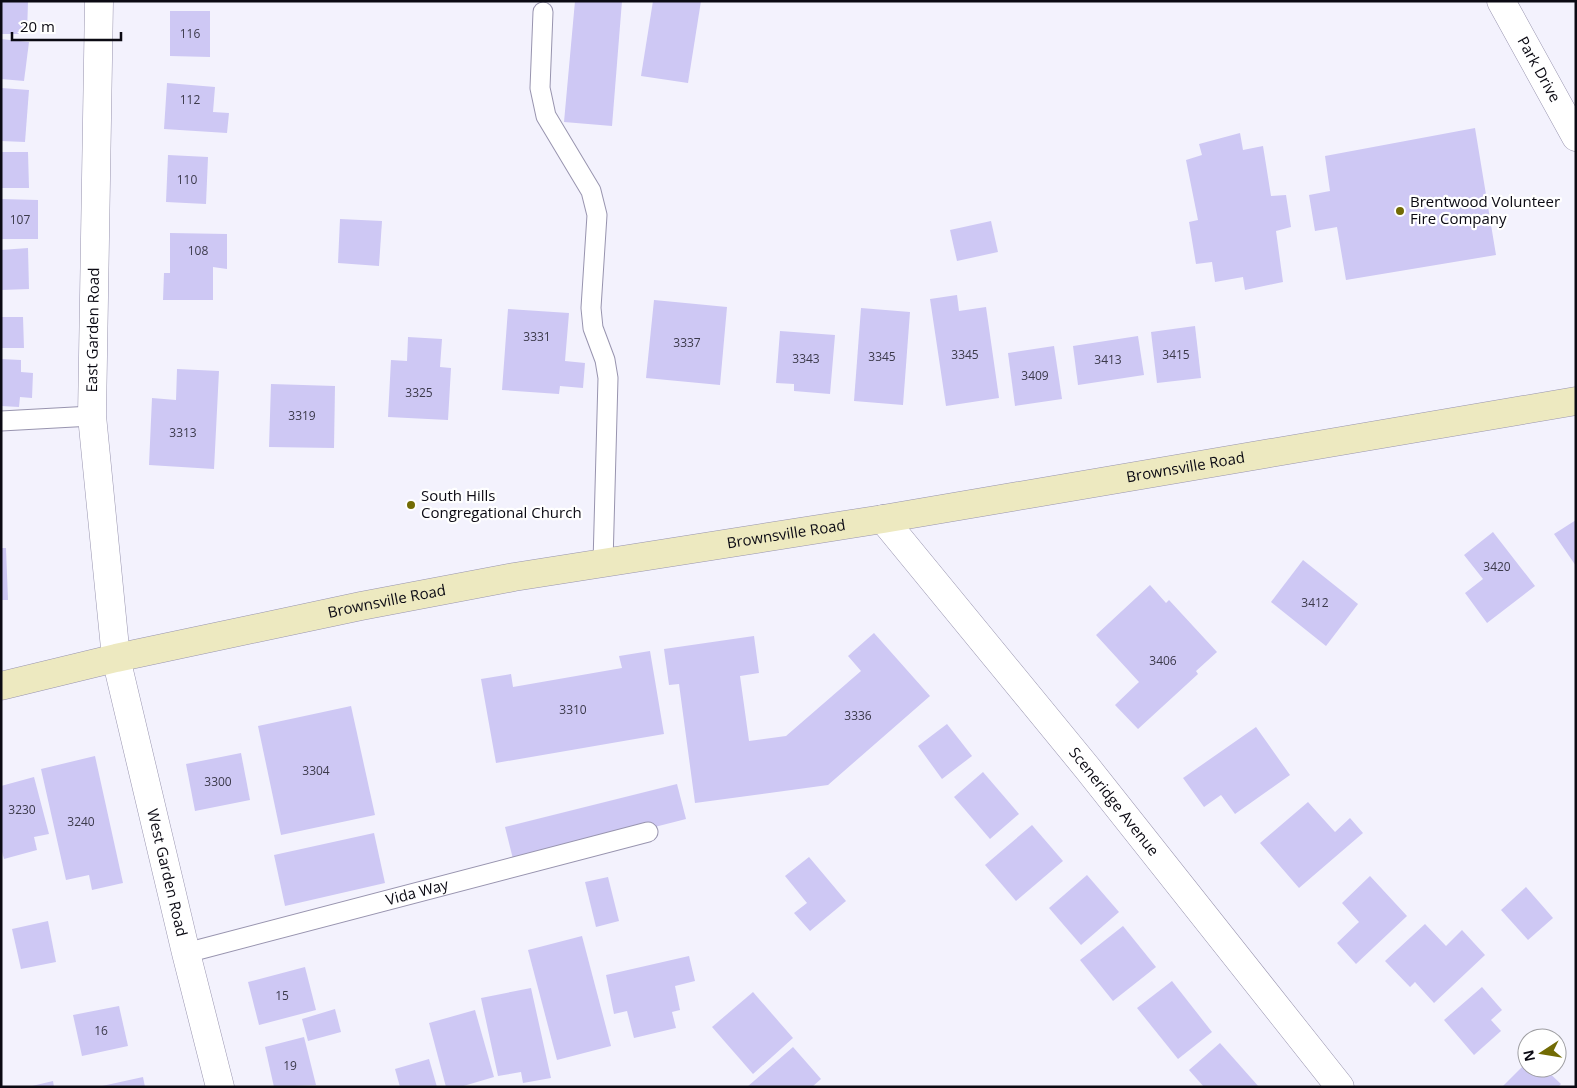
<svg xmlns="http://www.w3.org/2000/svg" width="1577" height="1088" font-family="'Open Sans',sans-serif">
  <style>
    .building { fill: #cec8f4 }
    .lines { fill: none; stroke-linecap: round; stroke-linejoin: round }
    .service-casing { stroke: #9894af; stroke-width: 21 }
    .minor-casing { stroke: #9894af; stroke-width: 29 }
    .secondary-casing { stroke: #9894af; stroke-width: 29 }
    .service { stroke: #fff; stroke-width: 19 }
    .minor { stroke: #fff; stroke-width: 28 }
    .secondary { stroke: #ede9c0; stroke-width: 28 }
    .poi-dot { fill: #726b04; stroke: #fff; stroke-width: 2 }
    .labels { text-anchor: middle; stroke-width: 4.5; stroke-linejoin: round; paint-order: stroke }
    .number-label { font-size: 12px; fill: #3c3a4b }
    .street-label { font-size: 15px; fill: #0b0a13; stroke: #fff }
    .poi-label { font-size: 15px; fill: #0b0a13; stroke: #fff; text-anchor: start }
  </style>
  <rect width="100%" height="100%" fill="#f3f2fd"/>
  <g class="building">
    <path d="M1 1H28L27 34H1Z"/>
    <path d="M575 1H622L612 126 564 122Z"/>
    <path d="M653 1H701L688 83 641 76Z"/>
    <path d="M170 11H210V57L170 56Z"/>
    <path d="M1 39 29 42 24 81 1 79Z"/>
    <path d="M167 83 215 87 213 112 229 113 227 133 164 129Z"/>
    <path d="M1 88 29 90 25 142 1 141Z"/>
    <path d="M1475 128 1496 255 1346 280 1337 227 1315 231 1309 195 1330 191 1325 156Z"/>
    <path d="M1240 133 1243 150 1263 146 1271 196 1286 195 1291 227 1276 231 1283 282 1245 290 1243 277 1215 282 1212 262 1196 264 1189 222 1198 220 1186 160 1202 155 1199 144Z"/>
    <path d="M1 152H28L29 188H1Z"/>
    <path d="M168 155 208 157 206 204 166 202Z"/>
    <path d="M1 199 38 200V239H1Z"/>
    <path d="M340 219 382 221 379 266 338 263Z"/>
    <path d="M991 221 998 252 957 261 950 230Z"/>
    <path d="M170 233 227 234V269L213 267V300H163L164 273H170Z"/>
    <path d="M28 248 29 289 1 290V250Z"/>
    <path d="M957 295 959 311 986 307 999 398 946 406 930 299Z"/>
    <path d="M654 300 727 307 720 385 646 378Z"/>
    <path d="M861 308 910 312 903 405 854 401Z"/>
    <path d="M508 309 569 313 565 361 585 363 583 388 560 386 559 394 502 390Z"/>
    <path d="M1 317H23L24 348H1Z"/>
    <path d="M1195 326 1201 378 1157 383 1151 332Z"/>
    <path d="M780 331 835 335 830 394 794 391V384L776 383Z"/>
    <path d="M1138 336 1144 375 1078 385 1073 346Z"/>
    <path d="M408 337 442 339 440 367 451 368 448 420 388 417 391 360 407 361Z"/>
    <path d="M1054 346 1062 399 1015 406 1008 353Z"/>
    <path d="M1 359 21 360V372L33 373 32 398 20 397 19 407 1 406Z"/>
    <path d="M177 369 219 371 214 469 149 465 152 398 176 400Z"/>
    <path d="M271 384 335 386 334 448 269 447Z"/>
    <path d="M1576 520V566L1554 534Z"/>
    <path d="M1493 532 1535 586 1487 623 1465 593 1483 579 1464 555Z"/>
    <path d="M1 548H6L8 600H1Z"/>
    <path d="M1303 560 1358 604 1326 646 1271 602Z"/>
    <path d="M1150 585 1166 603 1169 600 1217 652 1196 671 1198 674 1138 729 1115 705 1139 682 1096 635Z"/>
    <path d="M874 633 930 696 828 785 695 803 679 684 669 685 664 649 754 636 759 673 740 676 749 741 786 736 861 671 848 656Z"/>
    <path d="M650 651 664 734 496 763 481 679 511 674 513 687 622 668 619 656Z"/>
    <path d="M351 706 375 815 281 835 258 726Z"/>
    <path d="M947 724 972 756 942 779 918 746Z"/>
    <path d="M1256 727 1290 775 1235 814 1221 795 1204 807 1183 778Z"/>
    <path d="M241 753 250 800 195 811 186 764Z"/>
    <path d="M95 756 123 883 92 890 89 875 66 880 41 769Z"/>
    <path d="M983 772 1019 814 990 839 954 797Z"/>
    <path d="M34 777 49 834 34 837 37 850 4 859 1 848V786Z"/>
    <path d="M677 784 686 819 514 863 505 827Z"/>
    <path d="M1308 802 1335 832 1350 818 1363 833 1299 888 1260 843Z"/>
    <path d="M1032 825 1063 861 1016 901 985 865Z"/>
    <path d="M374 833 385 883 285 906 274 855Z"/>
    <path d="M809 857 846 901 810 931 794 913 807 903 785 876Z"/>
    <path d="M1087 875 1119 912 1081 945 1049 908Z"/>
    <path d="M1370 876 1407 916 1356 964 1337 943 1359 922 1342 903Z"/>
    <path d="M608 877 619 921 596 927 585 882Z"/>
    <path d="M1526 887 1553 918 1528 940 1501 910Z"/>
    <path d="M48 921 56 962 21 969 12 929Z"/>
    <path d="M1425 924 1446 946 1462 930 1485 955 1434 1003 1415 982 1410 987 1385 961Z"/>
    <path d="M1123 926 1156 967 1113 1001 1080 960Z"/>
    <path d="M582 936 611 1046 557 1060 528 950Z"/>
    <path d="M689 956 695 981 675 986 680 1010 672 1012 676 1028 634 1038 627 1011 614 1014 606 975Z"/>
    <path d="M305 967 316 1010 259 1025 248 982Z"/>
    <path d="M1172 981 1212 1032 1178 1059 1137 1008Z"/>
    <path d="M1482 987 1502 1010 1491 1020 1501 1031 1474 1055 1444 1020Z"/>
    <path d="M531 988 551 1078 523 1083 521 1072 498 1076 481 998Z"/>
    <path d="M753 992 793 1038 753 1074 712 1027Z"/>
    <path d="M119 1006 128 1046 82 1056 73 1015Z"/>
    <path d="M335 1009 341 1032 308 1041 302 1019Z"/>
    <path d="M475 1010 494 1077 460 1087H446L429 1023Z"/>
    <path d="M304 1037 316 1085 274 1087 265 1047Z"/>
    <path d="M1220 1043 1259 1087H1204L1189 1070Z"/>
    <path d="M793 1047 821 1079 812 1087H747Z"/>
    <path d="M429 1059 437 1087H400L395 1069Z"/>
    <path d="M1527 1062V1068H1544L1561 1084 1558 1087H1502Z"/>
    <path d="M143 1077 145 1087H102V1086Z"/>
    <path d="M53 1081 54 1087H32V1086Z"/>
  </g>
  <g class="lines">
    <defs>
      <g id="service">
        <path d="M543 12 540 88 546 116 591 191 597 215 591 308 593 328 605 360 608 378 603 563"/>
        <path d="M1 421 92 416"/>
        <path id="s1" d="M186 953 648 832"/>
      </g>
      <g id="minor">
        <path id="s2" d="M99 1 92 416 116 658 186 953 220 1087"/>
        <path id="s3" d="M1501 1 1576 137"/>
        <path id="s4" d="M883 519 1088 769 1340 1087"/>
      </g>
      <g id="secondary">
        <path id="s5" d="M1 686 116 658 361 606 514 577 883 519 1576 401"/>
      </g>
    </defs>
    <use href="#service" class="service-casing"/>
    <use href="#minor" class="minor-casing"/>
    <use href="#secondary" class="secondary-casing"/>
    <use href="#service" class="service"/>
    <use href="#minor" class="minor"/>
    <use href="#secondary" class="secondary"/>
  </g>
  <g class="poi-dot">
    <circle cx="1400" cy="211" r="5"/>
    <circle cx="411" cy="505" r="5"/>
  </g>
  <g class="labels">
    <g class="number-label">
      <text x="190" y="38">116</text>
      <text x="190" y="104">112</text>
      <text x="187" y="184">110</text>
      <text x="20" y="224">107</text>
      <text x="198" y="255">108</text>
      <text x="537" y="341">3331</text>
      <text x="687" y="347">3337</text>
      <text x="965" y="359">3345</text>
      <text x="1176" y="359">3415</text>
      <text x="882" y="361">3345</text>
      <text x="806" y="363">3343</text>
      <text x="1108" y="364">3413</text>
      <text x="1035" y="380">3409</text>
      <text x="419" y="397">3325</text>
      <text x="302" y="420">3319</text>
      <text x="183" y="437">3313</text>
      <text x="1497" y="571">3420</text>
      <text x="1315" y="607">3412</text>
      <text x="1163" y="665">3406</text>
      <text x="573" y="714">3310</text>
      <text x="858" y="720">3336</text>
      <text x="316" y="775">3304</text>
      <text x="218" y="786">3300</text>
      <text x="22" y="814">3230</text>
      <text x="81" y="826">3240</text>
      <text x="282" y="1000">15</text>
      <text x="101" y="1035">16</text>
      <text x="290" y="1070">19</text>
    </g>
    <g class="street-label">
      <text dy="5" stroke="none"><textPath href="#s3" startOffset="78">Park Drive</textPath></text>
      <text transform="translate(93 330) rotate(-89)" y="5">East Garden Road</text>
      <text dy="5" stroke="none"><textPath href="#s5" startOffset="1205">Brownsville Road</textPath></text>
      <text dy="5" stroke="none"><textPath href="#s5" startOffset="800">Brownsville Road</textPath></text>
      <text dy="5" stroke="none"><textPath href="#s5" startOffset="395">Brownsville Road</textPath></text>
      <text dy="5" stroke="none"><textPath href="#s4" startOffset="365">Sceneridge Avenue</textPath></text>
      <text dy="5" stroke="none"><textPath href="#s2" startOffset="879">West Garden Road</textPath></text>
      <text dy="5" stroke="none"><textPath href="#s1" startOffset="239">Vida Way</textPath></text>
    </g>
    <g class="poi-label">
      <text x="1410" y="207">Brentwood Volunteer<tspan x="1410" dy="17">Fire Company</tspan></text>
      <text x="421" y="501">South Hills<tspan x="421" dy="17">Congregational Church</tspan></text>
    </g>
  </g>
  <rect width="1577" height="1088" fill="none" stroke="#0b0a13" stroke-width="5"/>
  <g transform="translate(1542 1053) rotate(258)"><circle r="24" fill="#ffffff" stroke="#9d9da1"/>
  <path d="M0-4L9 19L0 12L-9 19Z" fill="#726b04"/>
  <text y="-8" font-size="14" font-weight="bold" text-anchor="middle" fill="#0b0a13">N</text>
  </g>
  <path d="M12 32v8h109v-8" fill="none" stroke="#0b0a13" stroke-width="2.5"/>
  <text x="20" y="32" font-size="15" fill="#0b0a13" stroke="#ffffff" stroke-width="4" paint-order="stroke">20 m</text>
</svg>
